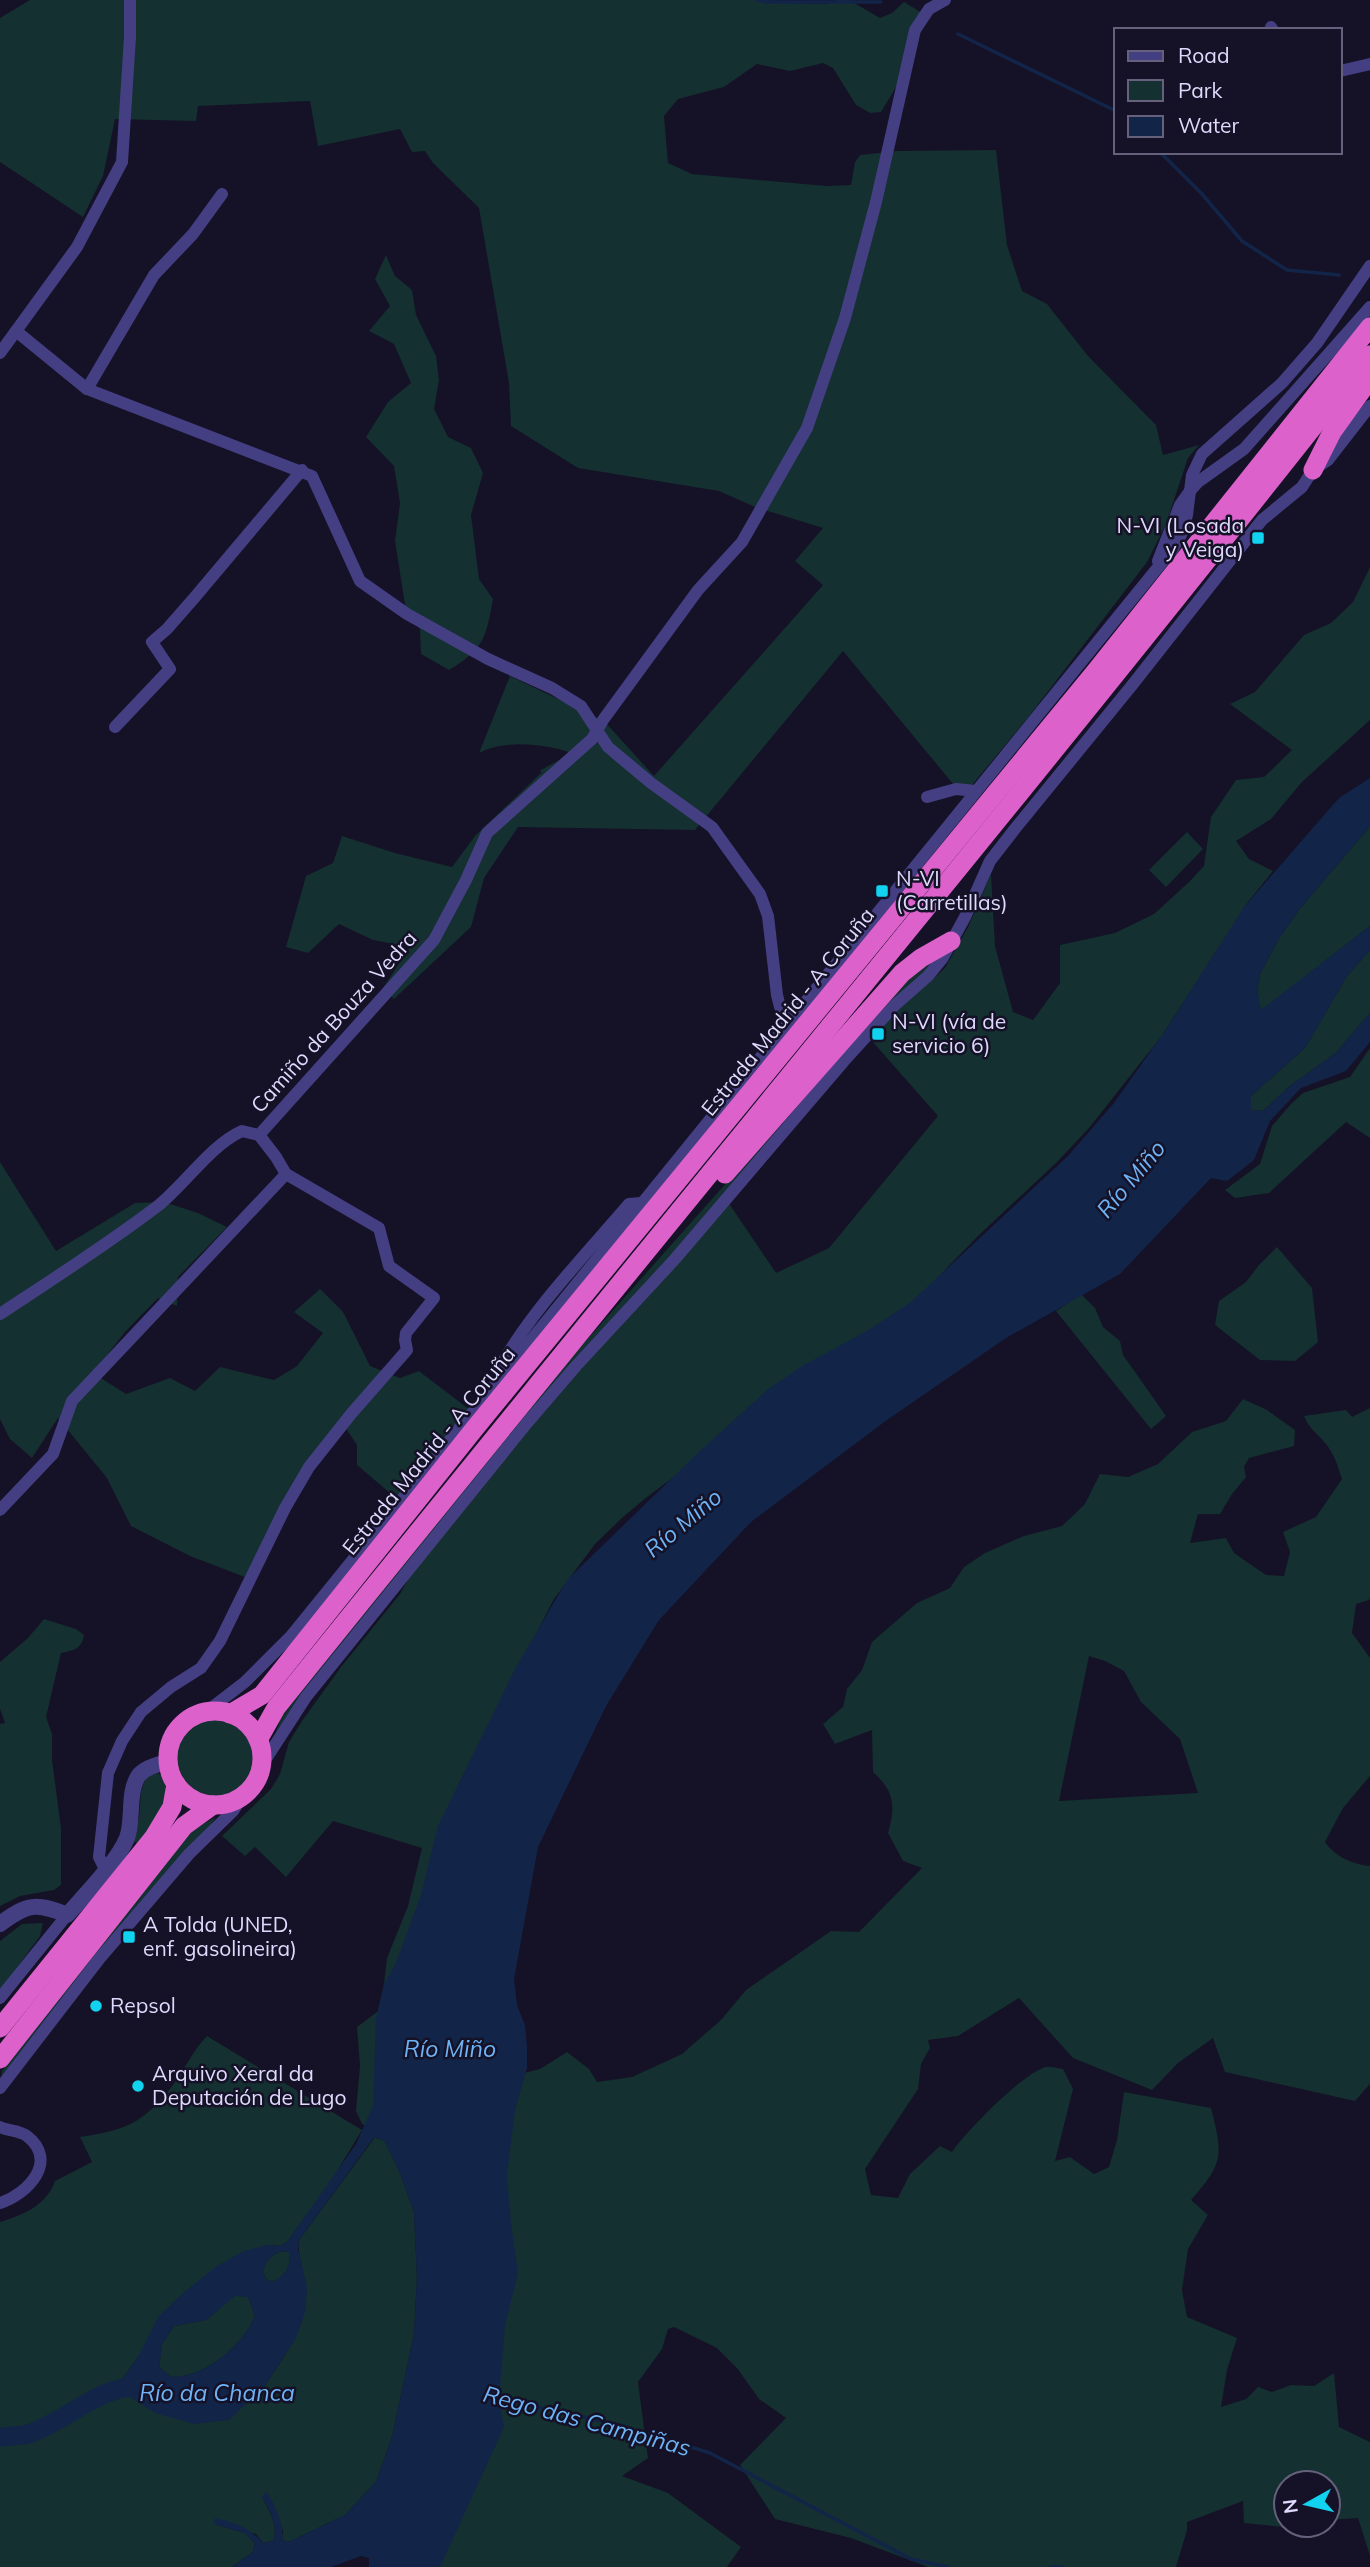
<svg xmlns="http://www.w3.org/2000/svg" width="1370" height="2567" font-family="Mulish,sans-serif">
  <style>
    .green { fill: #143030; fill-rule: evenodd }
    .water { fill: #122549; fill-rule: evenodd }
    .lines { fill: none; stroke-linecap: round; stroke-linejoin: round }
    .stream { stroke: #122549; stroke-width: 3.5 }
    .river { stroke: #122549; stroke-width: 19 }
    .minor { stroke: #443f82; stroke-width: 12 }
    .tertiary { stroke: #443f82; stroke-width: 16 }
    .trunk { stroke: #dc61ca; stroke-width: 19 }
    .poi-dot { fill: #11d3f0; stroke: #151126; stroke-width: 2.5 }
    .labels { text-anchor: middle; stroke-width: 5; stroke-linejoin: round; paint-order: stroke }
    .poi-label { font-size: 21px; fill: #ded9fd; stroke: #151126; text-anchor: start }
    .street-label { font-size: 21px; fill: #ded9fd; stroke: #151126 }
    .water-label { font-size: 23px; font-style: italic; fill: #6db3f6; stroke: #151126 }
  </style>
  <rect width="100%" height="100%" fill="#151126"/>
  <g class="green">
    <path d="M30 0H769L790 3 826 4 837 0H849L880 18 892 13 904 2 922 13 907 69 881 112 870 113 856 105 833 68 823 63 790 71 757 64 724 87 678 99 664 116 668 163 692 174 827 186 851 185 855 162 860 155 898 151 996 150 1007 245 1022 291 1047 304 1088 356 1156 425 1163 455 1199 445 1188 458 1166 524 1147 562 1030 715 963 796 843 651 695 830 518 827 484 878 471 927 394 999 383 988 410 947 373 940 339 924 308 953 286 947 306 876 333 863 342 836 395 853 452 867 475 836 542 772 539 771 572 753C546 744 504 739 479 753L510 676 604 721 654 776 823 585 795 561 823 528 755 507 719 491 578 468 511 426 509 383 479 208 433 163 425 151 412 152 400 129 318 146 310 101 198 106 196 121 115 119 103 176 83 217 0 162V18Z"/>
    <path d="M386 255 395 276 412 290 416 315 436 356 439 380 434 409 448 437 471 448 483 473 471 515 479 579 493 599C486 638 484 649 449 670L421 654 420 629 406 611 395 541 400 503 394 466 366 437 388 402 411 383 394 344 369 331 390 306 375 279Z"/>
    <path d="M1370 567V720L1302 782 1271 819 1236 841 1249 859 1273 871 1248 902 1161 1037 1089 1128 1056 1163 979 1235 911 1305 817 1370 647 1497 623 1517 595 1544 554 1599 459 1783 444 1834 374 2130 362 2124 356 2111 360 2066 357 2027 381 2009 387 1958 408 1906 422 1848 333 1821 286 1877 255 1847 245 1856 222 1836 271 1789 280 1774 289 1742 302 1721 341 1667 400 1594 414 1569 565 1384 728 1202 776 1273 829 1248 938 1116 872 1041 890 1017 945 968 968 927 991 874 995 946 1013 1012 1033 1020 1060 983V945L1115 933 1154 914 1189 882 1204 866 1211 817 1236 780 1264 777 1292 750 1230 704 1255 692 1304 635 1331 623 1353 602Z"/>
    <path d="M1370 826V926L1261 1011 1257 992 1260 974 1278 940 1298 911Z"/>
    <path d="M1187 832 1203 849 1166 887 1149 870Z"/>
    <path d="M1370 950V1013L1336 1053 1291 1085 1263 1111 1251 1110V1096L1305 1048 1347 976Z"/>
    <path d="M932 958 930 967 857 1040 782 1124 274 1737 281 1718 301 1692 560 1370 799 1101 901 981Z"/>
    <path d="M1370 1048V1138L1346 1122 1269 1193 1235 1198 1225 1190 1260 1164 1272 1126 1291 1104 1303 1093 1350 1077Z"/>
    <path d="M0 1162 56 1251 135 1203 164 1202 198 1213 227 1227 178 1277 177 1306 158 1298 125 1332 93 1373 126 1394 170 1378 195 1391 220 1367 274 1380 297 1366 323 1333 294 1312 320 1289 343 1312 370 1366 400 1378 419 1371 470 1410 397 1499 357 1465V1445L341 1421 250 1579 190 1556 131 1526 107 1478 58 1418 32 1458 10 1439 0 1419Z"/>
    <path d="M1277 1247 1312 1288 1318 1342 1295 1361 1260 1360 1215 1325 1219 1301 1246 1282 1259 1265Z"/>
    <path d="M1081 1294 1095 1308 1103 1327 1120 1341 1123 1355 1166 1416 1151 1429 1056 1311Z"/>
    <path d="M1243 1399 1267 1410 1295 1430 1294 1446 1249 1458 1244 1467 1246 1477 1232 1494 1220 1514H1198L1190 1543 1226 1538 1234 1553 1266 1575 1284 1576 1290 1552 1283 1532 1316 1517 1342 1479C1338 1467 1334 1453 1325 1443 1316 1432 1309 1429 1304 1416L1346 1410 1352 1417 1370 1408V1597L1369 1600 1356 1604 1352 1633 1370 1658V1776L1343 1808 1325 1842C1334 1856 1354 1865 1370 1866V2084L1355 2101 1225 2072 1213 2038 1178 2063 1152 2090 1073 2058 1019 1998 958 2036 928 2040 930 2048 921 2064 918 2089 865 2169 871 2195 898 2198 910 2174 940 2146 952 2152C965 2132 1024 2072 1046 2067 1051 2066 1058 2069 1063 2069L1073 2089 1055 2161 1070 2157 1094 2174 1109 2167 1117 2140 1124 2092 1211 2108C1223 2155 1224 2163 1191 2200L1208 2215 1188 2249 1182 2290 1187 2317 1237 2338 1227 2370 1221 2407 1246 2399 1258 2387 1272 2392 1291 2385 1314 2386 1334 2373 1339 2427 1370 2442V2556L1358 2518 1328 2520V2483H1286V2525H1297L1283 2527 1244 2523 1243 2501 1187 2522V2530L1176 2567H928L851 2538 775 2519 740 2465 786 2418 759 2399 737 2368 717 2348 674 2327 668 2329 662 2349 638 2382 648 2458 622 2476 668 2493 741 2547 727 2567H435L512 2076 540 2069 567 2052 589 2069 597 2082 632 2077 682 2054 721 2020 746 1990 831 1931 859 1932 922 1868 903 1861 888 1833C896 1805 894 1791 873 1772L872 1730 835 1744 823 1724 843 1707 847 1689 862 1670 872 1642 917 1603 950 1588 964 1567 985 1553 1024 1536 1062 1526 1085 1504 1100 1474 1128 1477 1158 1464 1192 1432 1226 1421ZM1089 1656 1105 1661 1124 1671 1141 1702 1180 1739 1198 1793 1059 1801Z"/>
    <path d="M44 1619 76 1629 84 1635C82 1649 74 1650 61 1653L46 1717 52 1734V1760L61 1828V1885L54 1890 20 1896 0 1906V1724L5 1723 0 1709V1662L28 1638Z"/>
    <circle cx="215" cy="1758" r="39"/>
    <path d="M157 1773 163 1776C172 1811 158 1818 138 1844L133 1841 139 1818 141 1791 146 1778Z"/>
    <path d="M216 1817 204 1834 0 2083 2 2071 177 1849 194 1829Z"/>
    <path d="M43 1923 40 1936 0 1991V1941L22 1924Z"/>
    <path d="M207 2036 362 2130 330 2183 287 2242 280 2246 267 2245 138 2357 116 2388 264 2387C283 2357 309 2326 306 2288 305 2272 297 2257 299 2240L375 2137 385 2141 400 2173 414 2212 417 2277 414 2334 392 2437 376 2482 345 2515 291 2541 286 2542 282 2539 283 2531 262 2497C269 2510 279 2526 273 2541L263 2543 256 2534 214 2524 245 2533 255 2543 253 2552 232 2567H0V2222C23 2215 47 2205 55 2181L92 2162 80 2137C127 2130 143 2123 173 2085 185 2069 193 2050 207 2036Z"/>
    <path d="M283 2251 290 2252C290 2267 286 2276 272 2282L266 2279 263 2272C265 2261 271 2254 283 2251Z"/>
    <path d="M235 2295 248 2297 255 2316C243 2346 204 2378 171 2377L159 2367 162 2344 174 2326 206 2320Z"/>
  </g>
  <path class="water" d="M1370 778V826L1298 911 1278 940 1260 974 1257 992 1261 1010 1370 926V950L1347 976 1305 1048 1251 1096V1110L1263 1111 1291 1085 1336 1053 1370 1013V1042L1346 1071 1301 1088 1270 1121 1254 1160 1227 1181 1211 1178 1120 1274 1006 1338 887 1420 751 1522 659 1620 606 1706 538 1847 514 1979 517 2005 525 2025 527 2047V2068L515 2110 507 2175 511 2223 518 2273 505 2325 499 2399 504 2427 440 2567H369V2558L361 2556 331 2567H232L253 2552 255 2543 245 2533 214 2524 215 2518C234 2522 250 2528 263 2543L273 2541C279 2526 269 2509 262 2496L267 2492C275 2507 284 2522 282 2539L286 2542 291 2541 345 2515 376 2482 392 2437 414 2334 417 2277 414 2212 400 2173 385 2141 375 2137 372 2140 299 2240 298 2249 307 2288 305 2312 297 2336 264 2387 229 2420 194 2424 155 2413 116 2388 138 2357 158 2317 183 2293 217 2266 244 2251 267 2245 280 2246 287 2242 356 2144 373 2106 376 2018 384 1984 396 1963 421 1895 438 1826 515 1669 567 1580 700 1451 767 1390 802 1366 867 1331 911 1302 1068 1156 1114 1103 1167 1028 1244 907 1339 798ZM283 2251 290 2252C290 2267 286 2276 272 2282L266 2279 263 2272C265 2261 271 2254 283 2251ZM235 2296 248 2297 255 2316C243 2346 204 2378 171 2377L159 2367 162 2344 174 2326 206 2320Z"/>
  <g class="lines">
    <g class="stream">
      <path d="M757 0 768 2H881"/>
      <path d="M958 34 1116 111"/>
      <path d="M1160 152 1202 194 1242 241 1287 270 1339 275"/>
      <path d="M495 2398 616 2424 710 2453 911 2559 948 2567"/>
      <path d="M1051 2567H1062"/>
    </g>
    <path class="river" d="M0 2437C9 2436 19 2436 28 2434 64 2423 103 2383 140 2387"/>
    <g class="minor">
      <path d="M1271 27 1273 30"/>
      <path d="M1340 71 1370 64"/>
      <path d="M16 331 87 389 312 476 360 581 407 614 488 659 552 688 581 706 608 747 651 783 712 827 760 894 768 916 777 995 780 1007 789 1022"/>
      <path d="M0 353 77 247 122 162 130 37V0"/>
      <path d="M87 389 154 275 193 234 222 194"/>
      <path d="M1158 561 1180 505 1190 491 1198 482 1244 449 1370 307"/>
      <path d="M115 727 170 669 152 642 167 629 195 597 302 470"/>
      <path d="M927 797 956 789 975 791"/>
      <path d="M0 1314C53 1279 108 1244 159 1205 186 1183 211 1145 242 1131L259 1135"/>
      <path d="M500 1367C532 1310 586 1254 629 1204L641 1203"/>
      <path d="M0 1510 53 1454 72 1401 286 1174"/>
      <path d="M206 1712 245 1682 291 1636 1172 550 1181 535 1187 515 1192 475 1202 454 1282 383 1317 343 1370 266"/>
      <path d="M262 1765 306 1697 527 1423 576 1366 675 1259 844 1061 895 1005 928 976 942 959 965 917 990 861 1014 830 1133 684 1262 520 1302 487 1313 470 1328 460 1370 406"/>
      <path d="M105 1869 99 1857 108 1773 122 1741 141 1712 171 1687 201 1668 220 1641 285 1508 309 1467 351 1414 407 1350 405 1340 406 1333 434 1298 389 1266 379 1228 286 1174 276 1157 259 1135 434 940 466 880 487 833 592 739 603 720 698 590 742 542 807 428 845 318 876 202 915 30 929 9 945 0"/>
      <path d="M0 1998 67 1915"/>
      <path d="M0 2088 100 1958 189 1854 233 1811 242 1797"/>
      <path d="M0 2127C8 2131 19 2130 27 2136 59 2161 28 2194 0 2203"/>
    </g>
    <path class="tertiary" d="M0 1924C27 1904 36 1902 67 1915 84 1896 118 1861 127 1838 134 1819 127 1792 139 1775 146 1767 158 1764 168 1762"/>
    <g class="trunk">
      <path d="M1313 470 1332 432 1370 379"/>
      <path d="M725 1174 902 973 921 958 951 941"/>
      <circle cx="215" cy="1758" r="47"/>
      <path d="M230 1714 262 1695 475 1428 1095 672 1370 327"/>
      <path d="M258 1740 276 1708C639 1256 1011 811 1370 355"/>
      <path d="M0 2028 154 1837 172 1807 176 1784"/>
      <path d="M0 2059 184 1826 213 1805"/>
    </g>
  </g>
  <g class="poi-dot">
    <rect x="1251" y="531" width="14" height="14" rx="3.5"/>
    <rect x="875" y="884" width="14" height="14" rx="3.5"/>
    <rect x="871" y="1027" width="14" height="14" rx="3.5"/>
    <rect x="122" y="1930" width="14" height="14" rx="3.5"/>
    <circle cx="96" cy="2006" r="7"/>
    <circle cx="138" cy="2086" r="7"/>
  </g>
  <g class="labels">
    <g class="poi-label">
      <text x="1244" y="533" text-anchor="end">N-VI (Losada<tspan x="1244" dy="24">y Veiga)</tspan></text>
      <text x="896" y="886">N-VI<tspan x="896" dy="24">(Carretillas)</tspan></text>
      <text x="892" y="1029">N-VI (vía de<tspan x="892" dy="24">servicio 6)</tspan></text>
      <text x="143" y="1932">A Tolda (UNED,<tspan x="143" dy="24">enf. gasolineira)</tspan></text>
      <text x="110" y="2013">Repsol</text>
      <text x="152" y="2081">Arquivo Xeral da<tspan x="152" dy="24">Deputación de Lugo</tspan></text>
    </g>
    <g class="street-label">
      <text transform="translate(788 1012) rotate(-51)" y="7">Estrada Madrid - A Coruña</text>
      <text transform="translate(334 1022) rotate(-48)" y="7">Camiño da Bouza Vedra</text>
      <text transform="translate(429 1451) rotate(-51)" y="7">Estrada Madrid - A Coruña</text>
    </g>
    <g class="water-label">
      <text transform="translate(1131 1179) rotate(-50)" y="8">Río Miño</text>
      <text transform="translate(683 1523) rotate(-40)" y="8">Río Miño</text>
      <text x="450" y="2057">Río Miño</text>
      <text x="217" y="2401">Río da Chanca</text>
      <text transform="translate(587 2421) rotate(15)" y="8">Rego das Campiñas</text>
    </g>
  </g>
  <rect x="1114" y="28" width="228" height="126" fill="#151126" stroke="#65617c" stroke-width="2"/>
  <rect x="1128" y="51" width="35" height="10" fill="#443f82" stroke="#65617c" stroke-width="2"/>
  <text x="1178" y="63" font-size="21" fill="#ded9fd">Road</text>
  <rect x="1128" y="80" width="35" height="21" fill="#143030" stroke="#65617c" stroke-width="2"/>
  <text x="1178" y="98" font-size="21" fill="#ded9fd">Park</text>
  <rect x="1128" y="116" width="35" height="21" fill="#122549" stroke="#65617c" stroke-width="2"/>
  <text x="1178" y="133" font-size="21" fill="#ded9fd">Water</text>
  <g transform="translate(1307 2504) rotate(262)"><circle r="33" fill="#151126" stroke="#65617c" stroke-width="2"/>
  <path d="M0-5L12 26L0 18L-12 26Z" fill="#11d3f0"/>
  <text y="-10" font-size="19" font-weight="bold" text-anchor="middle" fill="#ded9fd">N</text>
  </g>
</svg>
